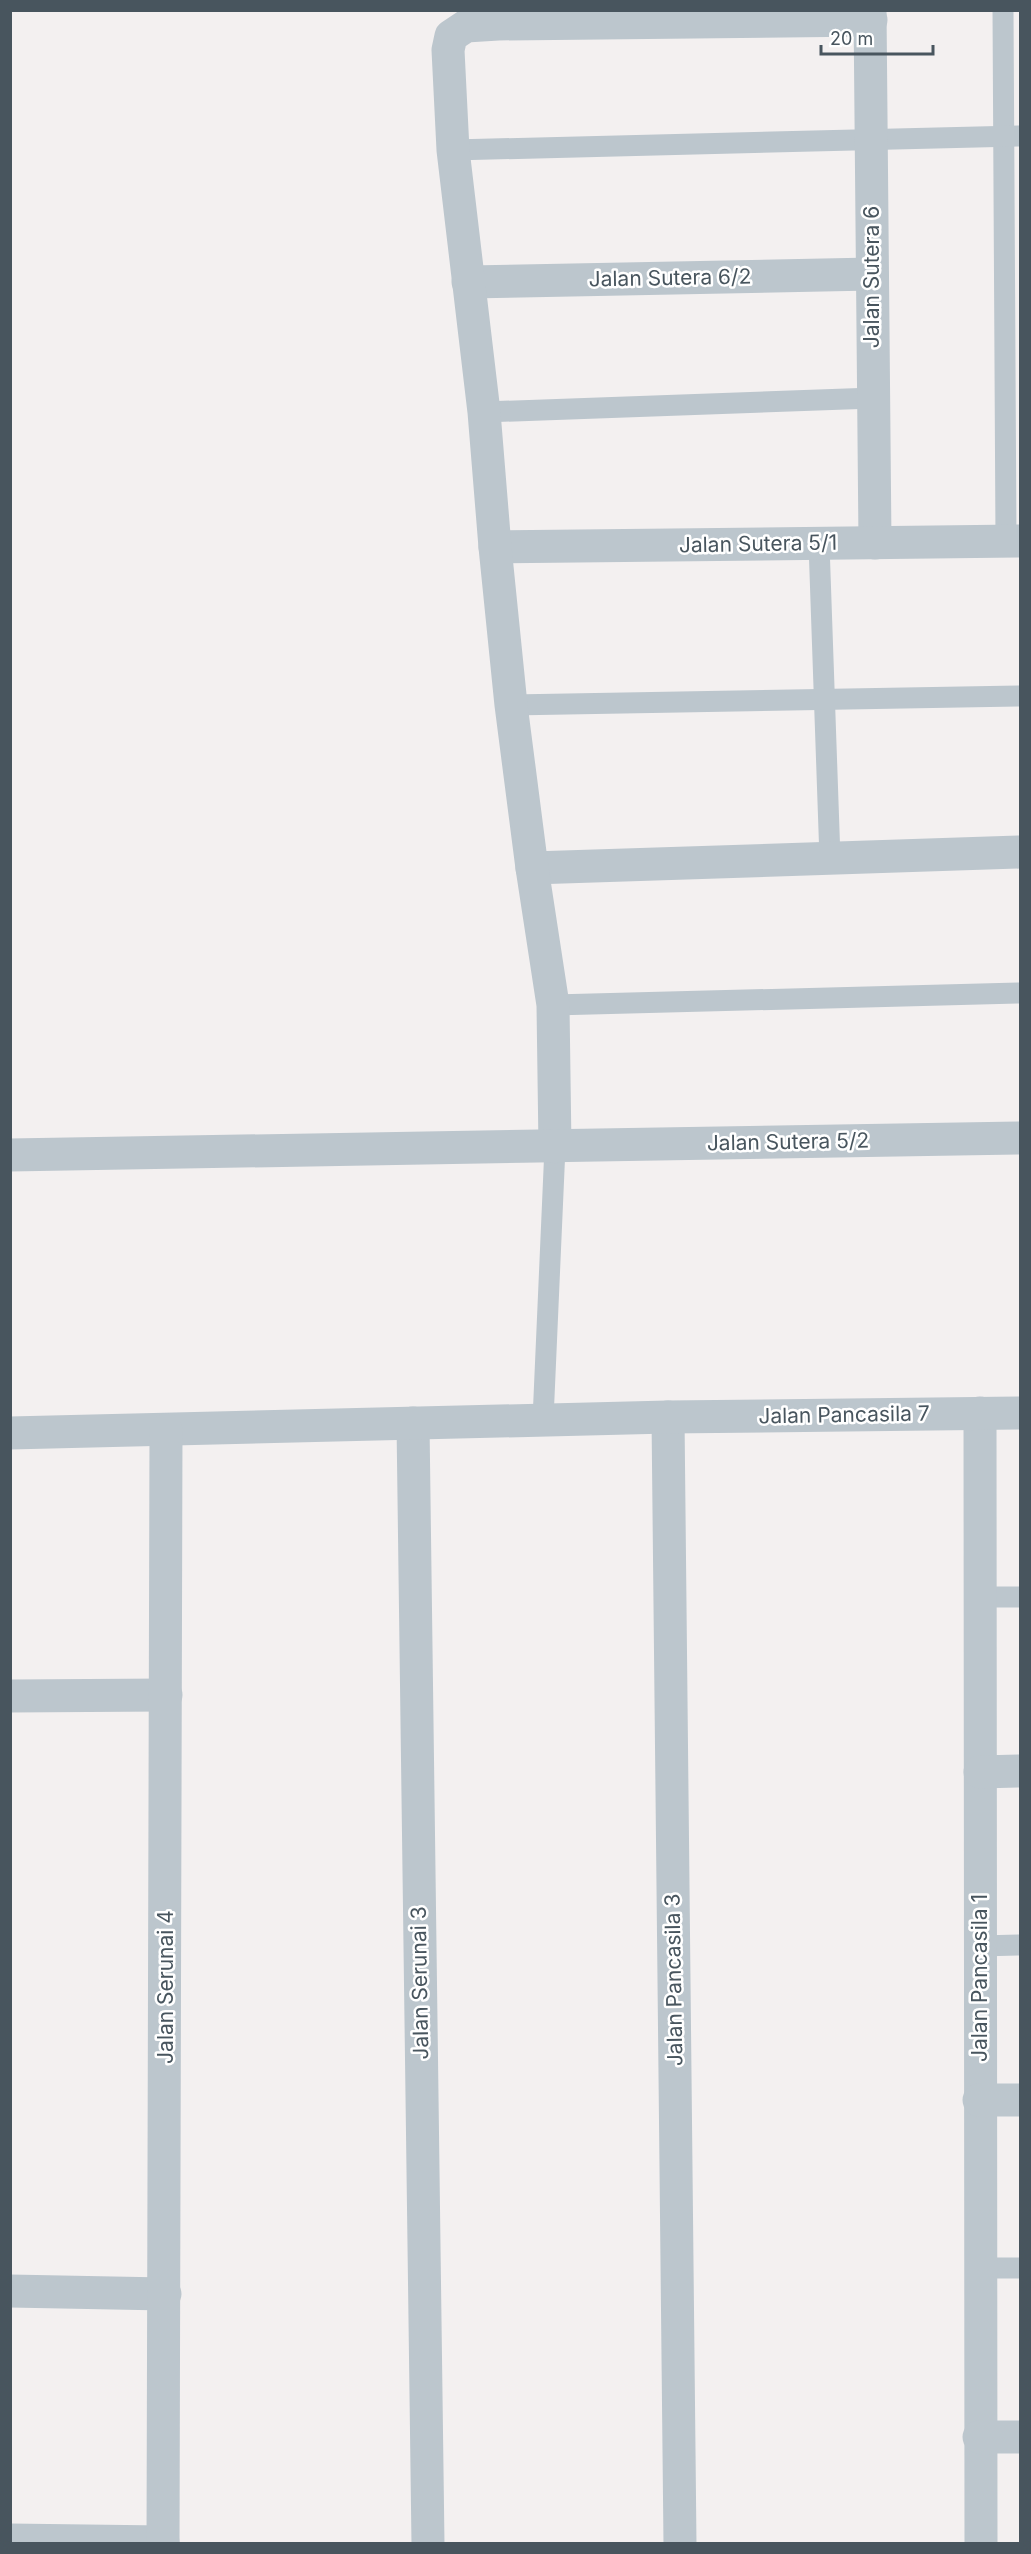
<svg xmlns="http://www.w3.org/2000/svg" width="1031" height="2554" font-family="Inter,sans-serif">
  <style>
    .lines { fill: none; stroke-linecap: round; stroke-linejoin: round }
    .lane { stroke: #bcc6cd; stroke-width: 21 }
    .street { stroke: #bcc6cd; stroke-width: 33 }
    .labels { text-anchor: middle; stroke-width: 5; stroke-linejoin: round; paint-order: stroke }
    .street-label { font-size: 21px; fill: #48555e; stroke: #fff }
  </style>
  <rect width="100%" height="100%" fill="#f3f0f0"/>
  <g class="lines">
    <g class="lane">
      <path d="M1003 10 1006 541"/>
      <path d="M453 150 1020 136"/>
      <path d="M484 412 874 398"/>
      <path d="M819 544 830 859"/>
      <path d="M511 705 1020 696"/>
      <path d="M553 1005 1020 993"/>
      <path d="M543 1420 555 1147"/>
      <path d="M981 1597H1020"/>
      <path d="M980 1946 1020 1945"/>
      <path d="M980 2268H1020"/>
    </g>
    <g class="street">
      <path d="M870 10 875 543"/>
      <path d="M468 282 872 274"/>
      <path d="M495 547 1020 541"/>
      <path d="M532 868 1020 852"/>
      <path d="M555 1147 553 1005 532 868 511 705 495 547 484 412 453 150 448 50 451 36 466 26 498 24 871 20"/>
      <path d="M10 1155 1020 1138"/>
      <path d="M980 1413 981 2544"/>
      <path d="M668 1417 680 2544"/>
      <path d="M413 1423 428 2544"/>
      <path d="M10 1433 668 1417 1020 1413"/>
      <path d="M10 1696 166 1695"/>
      <path d="M980 1772 1020 1771"/>
      <path d="M979 2100H1020"/>
      <path d="M10 2291 165 2294"/>
      <path d="M979 2437H1020"/>
      <path d="M10 2540 163 2542"/>
      <path d="M163 2544 166 1430"/>
    </g>
  </g>
  <g class="labels">
    <g class="street-label">
      <text transform="translate(872 277) rotate(-90)" y="7">Jalan Sutera 6</text>
      <text transform="translate(670 278) rotate(-1)" y="7">Jalan Sutera 6/2</text>
      <text transform="translate(758 544) rotate(-1)" y="7">Jalan Sutera 5/1</text>
      <text transform="translate(788 1142) rotate(-1)" y="7">Jalan Sutera 5/2</text>
      <text transform="translate(844 1415) rotate(-1)" y="7">Jalan Pancasila 7</text>
      <text transform="translate(980 1978) rotate(-90)" y="7">Jalan Pancasila 1</text>
      <text transform="translate(674 1980) rotate(-91)" y="7">Jalan Pancasila 3</text>
      <text transform="translate(420 1983) rotate(-91)" y="7">Jalan Serunai 3</text>
      <text transform="translate(166 1987) rotate(-90)" y="7">Jalan Serunai 4</text>
    </g>
  </g>
  <rect width="1031" height="2554" fill="none" stroke="#48555e" stroke-width="24"/>
  <path d="M821 45v9h112v-9" fill="none" stroke="#48555e" stroke-width="3"/>
  <text x="830" y="45" font-size="18" fill="#48555e" stroke="#ffffff" stroke-width="4.5" paint-order="stroke">20 m</text>
</svg>
